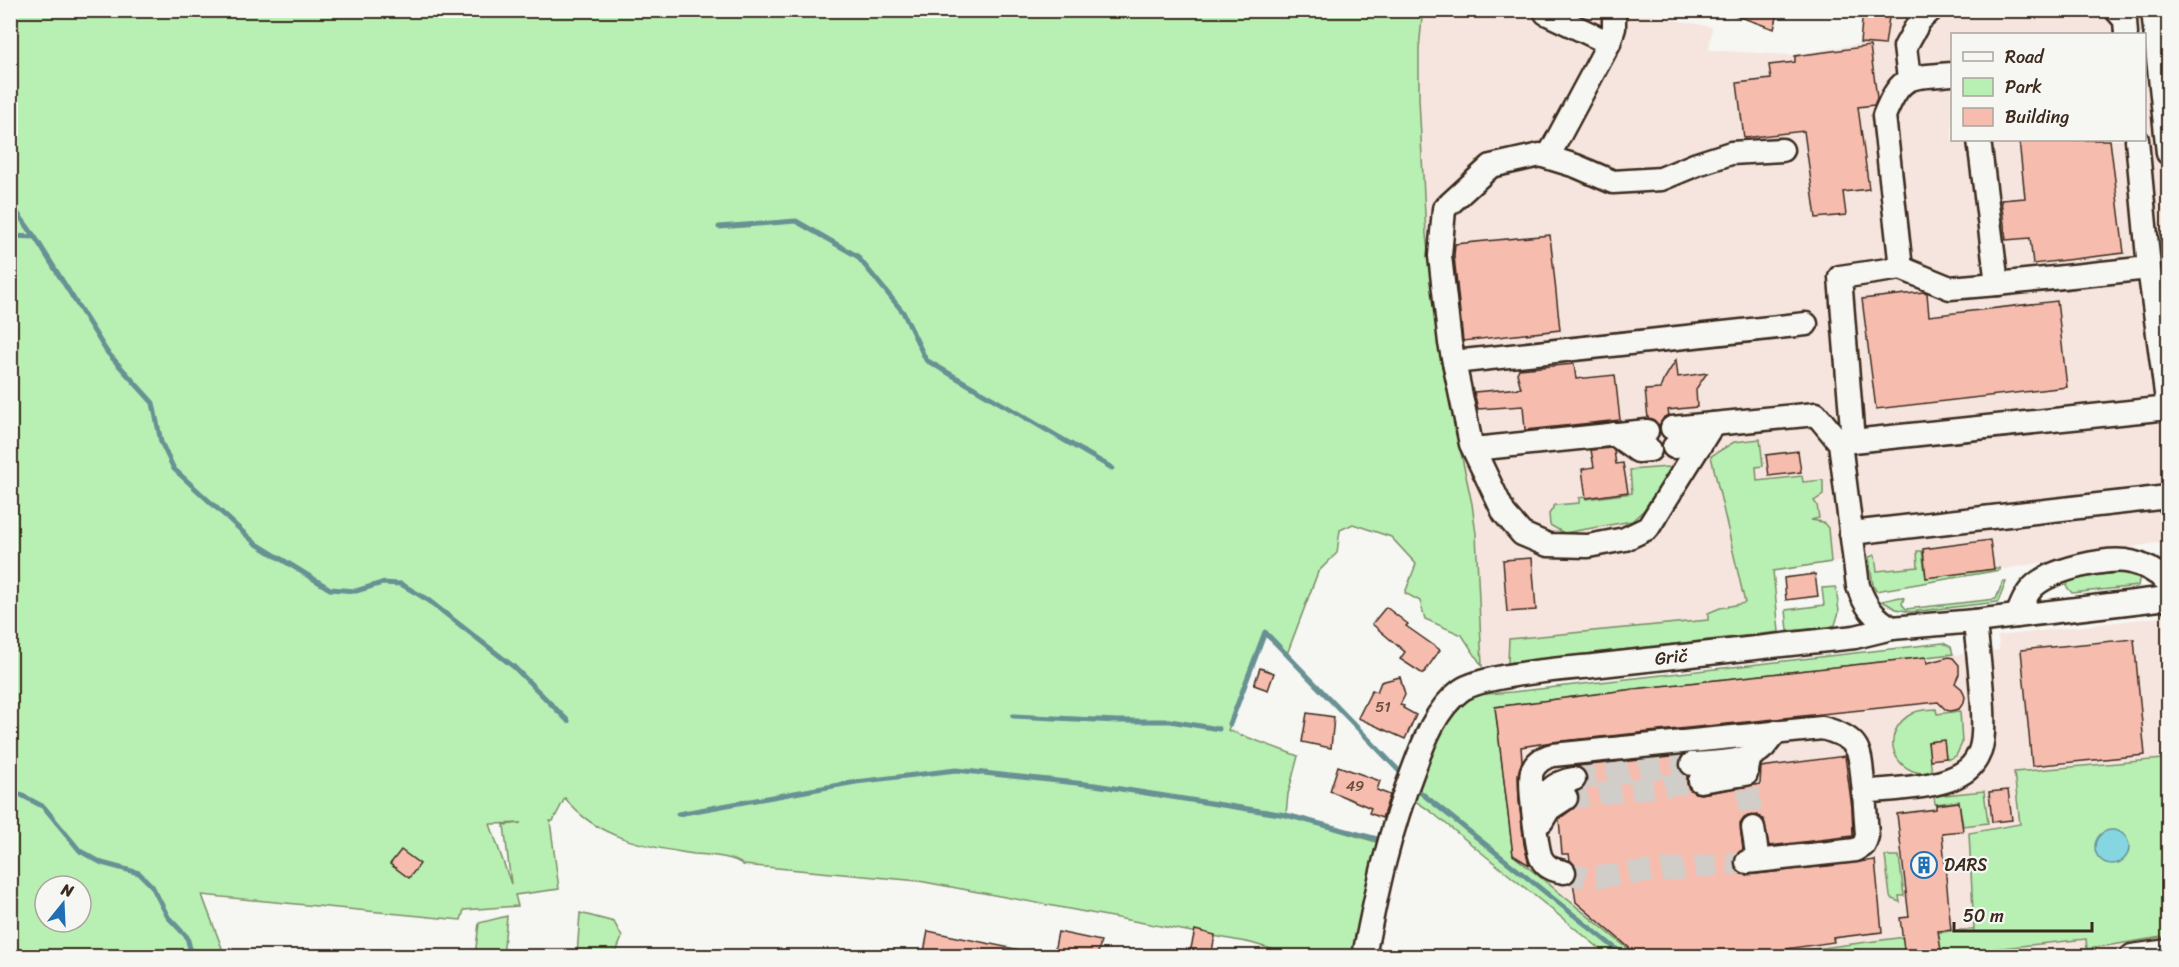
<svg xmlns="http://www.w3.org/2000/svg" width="2179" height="967" font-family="Sriracha,sans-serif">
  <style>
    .built { fill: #f6e5de; fill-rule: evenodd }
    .green { fill: #b8efb2; stroke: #7a8c68; stroke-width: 1.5; fill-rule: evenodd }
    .water { fill: #86d6e2; stroke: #689194; stroke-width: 1.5 }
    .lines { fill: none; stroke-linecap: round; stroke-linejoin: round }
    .stream { stroke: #689194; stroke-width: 5 }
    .building { fill: #f6bdaf; stroke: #3b2a1e; stroke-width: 1.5 }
    .minor-tunnel { stroke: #d1cdc8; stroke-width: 22; stroke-dasharray: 22 11; stroke-linecap: butt }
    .minor-casing { stroke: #3b2a1e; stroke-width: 27 }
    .minor { stroke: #f6f6f2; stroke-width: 22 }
    .labels { text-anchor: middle; stroke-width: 4.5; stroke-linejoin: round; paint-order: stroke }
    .number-label { font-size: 15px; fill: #6a4f42 }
    .street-label { font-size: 18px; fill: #3b2a1e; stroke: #f6f6f2 }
    .poi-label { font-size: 18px; fill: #3b2a1e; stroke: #f6f6f2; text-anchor: start }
  </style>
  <rect width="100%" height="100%" fill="#f6f6f2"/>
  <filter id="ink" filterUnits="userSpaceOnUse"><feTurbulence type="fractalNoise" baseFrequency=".0167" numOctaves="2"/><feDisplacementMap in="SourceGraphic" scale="12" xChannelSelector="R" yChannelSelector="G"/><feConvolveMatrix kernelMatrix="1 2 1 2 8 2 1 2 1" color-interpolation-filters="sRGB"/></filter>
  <g filter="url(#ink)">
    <g class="built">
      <path d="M1425 10 1649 11 1655 16 1712 27 1709 50 1793 55 1859 44 1862 11H2141L2168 210V541L1875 591 1871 585 1867 558 1774 571 1780 633 1482 666 1476 534 1472 504 1450 402 1436 322 1426 234 1419 99V49L1422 18ZM1952 34H2144V140H1952Z"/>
      <path d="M2168 616V956H1637L1513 855 1495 707 1634 689 1999 650 1998 636Z"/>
    </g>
    <g class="green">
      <path d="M10 11H1425L1422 18 1419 49V99L1426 234 1436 322 1450 402 1472 504 1476 534 1482 666 1462 635 1425 619 1420 601 1405 593 1416 564 1391 537 1353 524 1340 530 1337 553 1318 572 1287 654 1265 636 1228 730 1298 756 1288 794 1286 815 1383 844 1359 956H1281L1277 955 1278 951 1251 943 919 881 743 865C734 856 707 855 694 854 647 847 595 838 565 798L553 821H550L559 889 515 895 518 906 464 910 461 920 202 895 225 956H11ZM521 823 504 825 511 884 490 824ZM45 886H81V922H45Z"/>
      <path d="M1760 439 1763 466 1756 467 1757 481 1802 476 1803 482 1823 480V495L1814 501 1817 505 1819 518 1811 520 1823 522 1828 528 1831 562 1773 571 1779 632 1508 663 1509 639 1708 620V613L1720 608 1745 603 1711 456 1734 442Z"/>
      <path d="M1668 467 1671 469 1644 510 1632 521 1564 533 1550 525 1549 514 1555 505 1579 503V498L1585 497 1586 499 1632 493 1630 470Z"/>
      <path d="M1917 551H1922L1926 578 1994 568H2000V570L1876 591 1873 585 1869 557 1875 555 1877 571 1918 567Z"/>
      <path d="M2135 571 2140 574 2138 586 2072 593 2066 586 2070 578Z"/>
      <path d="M2003 581 2006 582 1998 602 1911 612 1896 609 1882 601 1900 597 1904 598 1902 604 1906 609 1996 599Z"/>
      <path d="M1836 587 1839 612 1835 625 1829 627 1788 631 1786 610 1824 605 1822 588Z"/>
      <path d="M1943 643 1951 647 1953 654 1634 689 1495 707 1513 855 1637 956H1609L1429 810 1409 797 1427 746 1459 701 1486 688V694L1512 692Z"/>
      <path d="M1936 709 1937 714 1960 711 1962 743 1956 756 1949 759 1946 758 1943 741 1928 742 1932 773C1891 777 1878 731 1913 713 1920 709 1928 710 1936 709Z"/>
      <path d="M2163 759 2168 828V936L2087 949 2086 939 1993 949 1992 956H1761L1958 930H1974L1969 833 2020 824 2014 772Z"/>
      <path d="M1984 791 1988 823 1963 826 1959 801 1935 804 1934 796Z"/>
      <path d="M1885 856H1899L1904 896H1899L1900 902 1892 899 1890 896Z"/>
      <path d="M580 913 614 922 622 937 617 950 611 956H577Z"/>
      <path d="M507 916 503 956H475L479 923Z"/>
    </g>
    <circle class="water" cx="2112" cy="847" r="17"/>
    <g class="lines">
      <g class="stream">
        <path d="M10 203 35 237 107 352 153 403 161 442 174 469 255 543 330 589 356 591 382 583 401 584 428 600 514 667 568 721"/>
        <path d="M719 227 796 221 857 256 903 312 926 360 1112 468"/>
        <path d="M10 236 35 237"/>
        <path d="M1013 716 1117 721H1170L1219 729"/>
        <path d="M1230 724 1265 632 1402 774"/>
        <path d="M10 789 44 807 80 851 102 863 139 873 152 886 168 917 187 937 192 956"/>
        <path d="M1420 792 1625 956"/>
        <path d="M678 814 856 782 956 770 1095 785 1286 815 1381 840"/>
      </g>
    </g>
    <g class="building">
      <path d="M1727 10H1779L1774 29 1726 12Z"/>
      <path d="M1863 10H1890L1885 45 1860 43Z"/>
      <path d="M1870 46 1877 98 1874 105 1858 107 1869 189 1843 192 1846 215 1816 218 1804 131 1744 138 1737 83 1771 79 1769 65 1795 62V56Z"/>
      <path d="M2019 140H2110L2124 253 2033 264 2030 238 2006 240 2001 200 2025 198Z"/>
      <path d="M1550 235 1560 330 1463 341 1454 256 1455 244Z"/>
      <path d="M1924 292 1927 293 1929 316 2057 301 2067 387 1876 409 1862 299Z"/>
      <path d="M1676 360 1678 377 1707 373 1696 389 1697 407 1668 410 1669 415 1664 417 1659 426 1653 419 1648 418 1645 390 1660 389 1663 381Z"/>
      <path d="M1574 364 1576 379 1615 375 1620 420 1525 430 1523 406 1478 409 1474 392 1521 388 1517 373 1519 369Z"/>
      <path d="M1611 448 1614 451 1616 464 1623 463 1628 492 1586 498 1582 469 1594 467 1591 450Z"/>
      <path d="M1798 451 1801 472 1769 476 1766 455Z"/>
      <path d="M1990 540 1994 569 1926 578 1923 549Z"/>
      <path d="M1532 558 1536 610 1507 612 1503 560Z"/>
      <path d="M1815 574 1818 596 1786 600 1784 578Z"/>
      <path d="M1386 607 1408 624 1406 626 1440 650 1423 674 1400 659 1405 652 1372 624Z"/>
      <path d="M2134 639 2145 755 2032 766 2021 650Z"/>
      <path d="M1926 657 1927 663 1949 657 1953 658 1959 665V674L1955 683 1962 689 1965 697 1964 702 1959 709 1950 711 1946 710 1938 702 1552 742 1521 747 1522 761 1518 774 1519 801 1524 844 1529 865 1513 855 1495 707 1634 689Z"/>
      <path d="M1260 668 1274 673 1268 690 1254 685Z"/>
      <path d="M1400 677 1405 695 1400 705 1404 706 1403 708 1416 715 1405 739 1358 718 1372 690 1377 692 1381 682Z"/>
      <path d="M1307 713 1334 717 1331 748 1302 742Z"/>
      <path d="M1944 740 1946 758 1930 760 1928 742Z"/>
      <path d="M1682 756 1679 766 1681 772 1687 776V784L1689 789 1695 793 1701 794 1760 784 1761 767 1845 756 1852 808 1853 836 1769 846 1764 820 1757 815H1750L1744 818 1740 824 1743 850 1735 856 1734 864 1741 874 1748 875 1875 860 1882 932 1833 938 1834 942 1731 957H1640L1576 902 1573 882 1577 875V868L1570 860 1569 854H1562L1559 819 1578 805 1579 798 1578 792 1587 784V776L1584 770 1578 766Z"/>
      <path d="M1338 766 1380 781 1377 790 1390 795 1382 818 1369 813 1371 808 1330 791Z"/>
      <path d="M2008 790 2012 820 1992 822 1989 792Z"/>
      <path d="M1959 802 1963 831 1942 833 1951 930 1938 931 1942 957H1905L1900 918 1909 917 1897 814 1936 809V805Z"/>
      <path d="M401 850 420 864 409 878 390 864Z"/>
      <path d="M1195 930 1215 935 1211 957H1189Z"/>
      <path d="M928 931 1020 950 1019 957H923Z"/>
      <path d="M1058 932 1101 941 1097 957H1053Z"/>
    </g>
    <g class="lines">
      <g class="minor-tunnel">
        <path d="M1574 779 1692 764"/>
        <path d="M1748 789 1753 828"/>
        <path d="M1566 798 1700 781"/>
        <path d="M1564 872 1586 878 1747 862"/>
      </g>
      <defs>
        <g id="minor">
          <path d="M2116 10 2125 20 2126 34"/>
          <path d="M2153 10 2168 153"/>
          <path d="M1546 13 1609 43 1548 157"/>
          <path d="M1609 43 1614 28V10"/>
          <path d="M1909 78 1905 47 1920 20 1931 10"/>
          <path d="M1782 150 1731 153 1697 164 1661 179 1613 182 1576 166 1540 155 1491 166 1444 209 1440 256 1450 343 1471 444 1504 513 1522 534 1548 545 1588 546 1625 539 1648 528 1713 424 1816 414 1840 443 1858 586C1865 606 1874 618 1892 628"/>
          <path d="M1901 268 1884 116C1902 72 1909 78 1952 74"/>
          <path d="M1997 284 2149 268 2137 140"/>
          <path d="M1454 362 1806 324"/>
          <path d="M1672 428 1713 424"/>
          <path d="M1614 434 1638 451 1650 450"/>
          <path d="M1853 441 2168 408 2149 268"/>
          <path d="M1840 443 1853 441 1840 277 1901 268 1950 288 1997 284 1979 140"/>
          <path d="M1674 447 1700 445"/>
          <path d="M1474 449 1647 431"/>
          <path d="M1851 533 2168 497"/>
          <path d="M2017 616C2021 606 2025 595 2033 587 2049 570 2109 556 2131 562 2145 565 2158 573 2168 582"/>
          <path d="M1692 764C1714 762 1747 764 1764 747 1768 742 1772 737 1776 732"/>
          <path d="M1700 781 1746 774 1750 756"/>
          <path d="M1535 812C1544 794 1553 782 1574 779"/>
          <path d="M1542 821 1549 809 1566 798"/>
          <path d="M1753 828 1758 860"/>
          <path d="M1747 862 1856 850 1864 845 1867 836 1864 792C1888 789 1934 788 1955 777 1968 771 1975 764 1980 751 1989 727 1977 650 1975 621"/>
          <path d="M1564 872C1554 870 1546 868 1541 858 1537 849 1528 779 1532 771 1536 762 1544 757 1553 755L1822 728C1865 739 1859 753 1864 792"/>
          <path d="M1364 956C1377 890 1389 832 1414 768 1424 741 1436 709 1460 691 1481 675 1563 669 1593 666 1680 656 1767 647 1855 637L1892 628 1975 621 2168 598"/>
          <path d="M2132 956 2168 951"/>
        </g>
      </defs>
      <use href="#minor" class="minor-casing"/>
      <use href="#minor" class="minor"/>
    </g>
  </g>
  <defs>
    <symbol id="building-ring" viewBox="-11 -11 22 22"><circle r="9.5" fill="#f6f6f2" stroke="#1f6fb2" stroke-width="1.5"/><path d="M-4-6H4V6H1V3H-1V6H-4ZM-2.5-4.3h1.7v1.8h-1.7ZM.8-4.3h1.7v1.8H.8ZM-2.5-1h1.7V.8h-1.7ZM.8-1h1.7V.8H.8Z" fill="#1f6fb2"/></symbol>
  </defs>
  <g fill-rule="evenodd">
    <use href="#building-ring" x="1909" y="850" width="30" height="30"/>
  </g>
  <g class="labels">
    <g class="number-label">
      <text x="1383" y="712">51</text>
      <text x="1355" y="791">49</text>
    </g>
    <g class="street-label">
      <text transform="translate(1671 657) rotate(-6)" y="6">Grič</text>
    </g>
    <g class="poi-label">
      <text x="1944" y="871">DARS</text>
    </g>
  </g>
  <rect width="2179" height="967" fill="none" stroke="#f6f6f2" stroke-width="36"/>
  <rect x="18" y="18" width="2143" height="931" fill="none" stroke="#3b2a1e" stroke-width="2" filter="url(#ink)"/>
  <rect x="1951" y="33" width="195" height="108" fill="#f6f6f2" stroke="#aba49d" stroke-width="1.5"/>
  <rect x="1963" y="52" width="30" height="9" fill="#f6f6f2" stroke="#aba49d" stroke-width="1.5"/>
  <text x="2005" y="63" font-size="18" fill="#3b2a1e">Road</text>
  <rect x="1963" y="78" width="30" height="18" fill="#b8efb2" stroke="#aba49d" stroke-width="1.5"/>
  <text x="2005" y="93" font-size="18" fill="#3b2a1e">Park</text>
  <rect x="1963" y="108" width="30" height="18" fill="#f6bdaf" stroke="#aba49d" stroke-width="1.5"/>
  <text x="2005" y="123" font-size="18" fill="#3b2a1e">Building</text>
  <g transform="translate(63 904) rotate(18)"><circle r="28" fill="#f6f6f2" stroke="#aba49d" stroke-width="1.5"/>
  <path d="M0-4.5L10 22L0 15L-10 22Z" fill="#1f6fb2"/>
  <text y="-9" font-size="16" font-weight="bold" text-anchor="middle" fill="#3b2a1e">N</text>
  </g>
  <path d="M1954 922v9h138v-9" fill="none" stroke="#3b2a1e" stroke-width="3"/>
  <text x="1963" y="922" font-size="18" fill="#3b2a1e" stroke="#f6f6f2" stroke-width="4.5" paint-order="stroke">50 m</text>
</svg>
